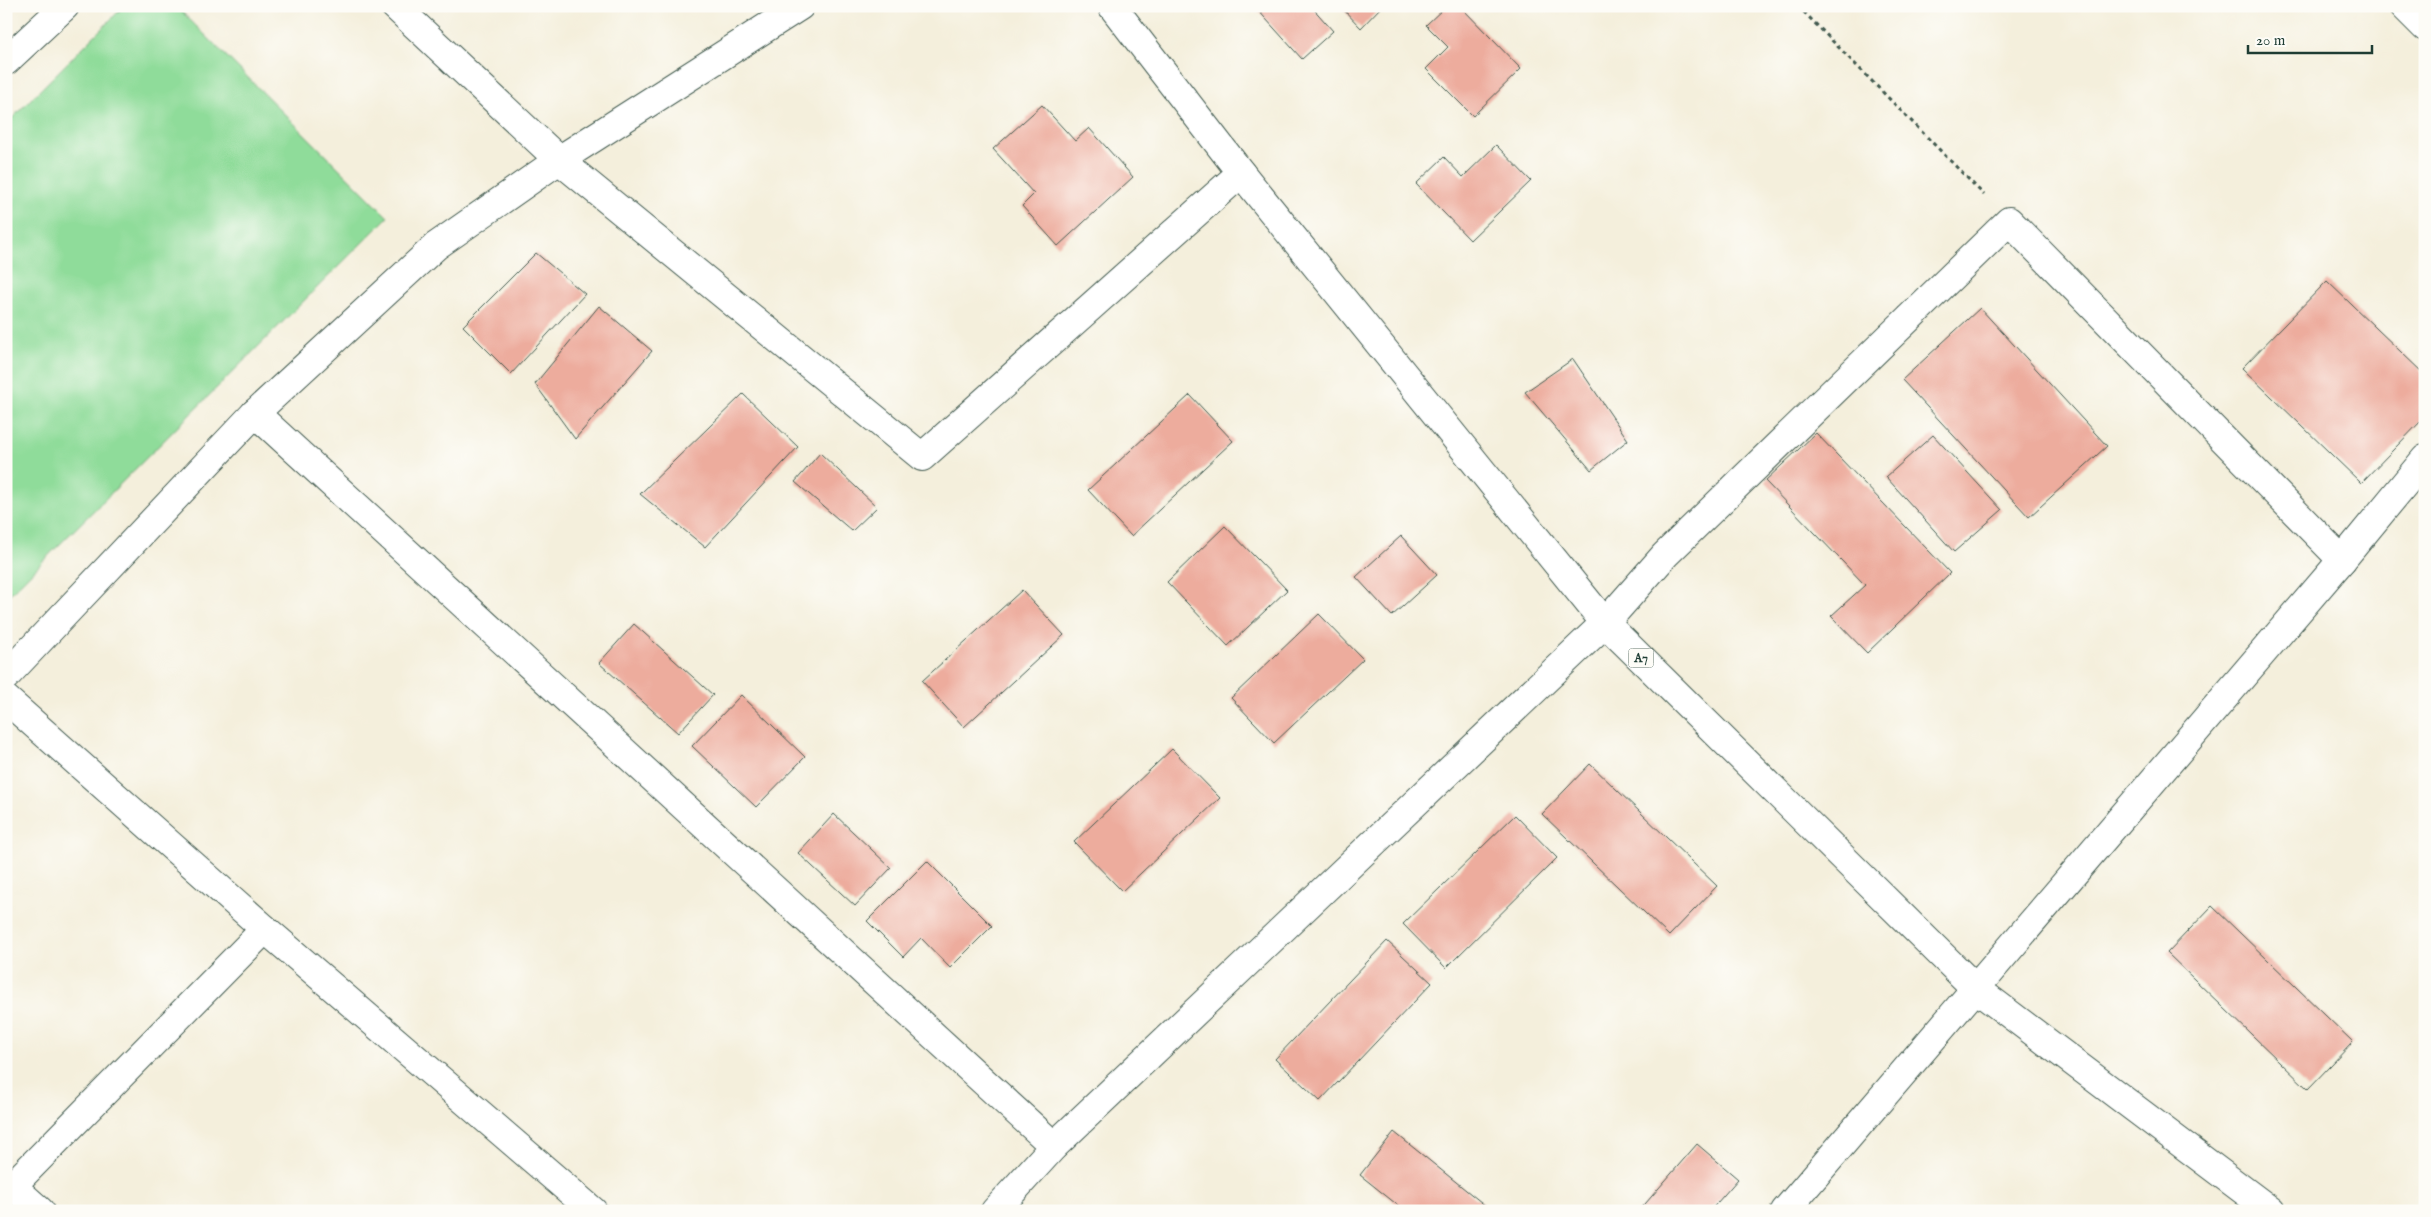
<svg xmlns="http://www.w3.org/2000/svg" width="2431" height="1217" font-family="'IM FELL English',serif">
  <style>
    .green { fill: #8fdc9a; stroke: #578c67 }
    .building { fill: #edac9d }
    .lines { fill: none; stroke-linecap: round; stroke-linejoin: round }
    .minor-casing { stroke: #3f584d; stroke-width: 30 }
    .tertiary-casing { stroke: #3f584d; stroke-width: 30 }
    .primary-casing { stroke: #3f584d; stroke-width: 30 }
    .path { stroke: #3f584d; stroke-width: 3; stroke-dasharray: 4 4; stroke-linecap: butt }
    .minor { stroke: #fff; stroke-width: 28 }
    .tertiary { stroke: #fff; stroke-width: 28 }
    .primary { stroke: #fff; stroke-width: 28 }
    .labels { text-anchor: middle; stroke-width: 4; stroke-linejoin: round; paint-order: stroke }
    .shield { fill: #fdfcf7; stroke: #62766e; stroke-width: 1 }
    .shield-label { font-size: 12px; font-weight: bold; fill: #1f3d34 }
  </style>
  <rect width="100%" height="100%" fill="#fdfcf7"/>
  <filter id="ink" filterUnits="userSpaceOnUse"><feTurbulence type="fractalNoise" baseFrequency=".02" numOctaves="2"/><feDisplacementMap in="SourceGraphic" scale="10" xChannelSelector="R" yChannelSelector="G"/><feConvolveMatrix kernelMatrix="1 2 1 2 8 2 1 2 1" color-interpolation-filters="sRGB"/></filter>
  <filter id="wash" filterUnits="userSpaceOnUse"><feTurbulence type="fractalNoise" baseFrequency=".0096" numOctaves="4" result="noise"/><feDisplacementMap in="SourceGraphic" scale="20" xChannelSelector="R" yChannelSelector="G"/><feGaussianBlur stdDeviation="1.12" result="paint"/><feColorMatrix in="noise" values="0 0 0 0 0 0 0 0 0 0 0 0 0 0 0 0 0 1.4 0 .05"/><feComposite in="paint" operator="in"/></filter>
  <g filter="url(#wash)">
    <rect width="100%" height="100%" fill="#f4efdc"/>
    <path class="green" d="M124 6H176L388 217 6 598V124Z"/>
    <g id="blocks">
      <g class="building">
        <path d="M1258 6H1311L1333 31 1302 59 1256 8Z"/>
        <path d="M1340 6H1382L1361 28Z"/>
        <path d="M1446 6H1460L1521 69 1473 116 1426 69 1448 47 1426 25Z"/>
        <path d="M1042 105 1075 141 1089 128 1133 177 1058 246 1022 206 1034 194 993 149Z"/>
        <path d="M1496 145 1531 181 1470 240 1416 184 1444 157 1463 177Z"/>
        <path d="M536 253 585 294 511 374 463 326Z"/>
        <path d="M2327 281 2425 375V417L2361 483 2242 368Z"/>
        <path d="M599 306 652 351 575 439 535 384Z"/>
        <path d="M1980 308 2107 446 2029 517 1902 380Z"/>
        <path d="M1573 359 1628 440 1591 470 1525 392Z"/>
        <path d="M743 394 798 447 705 547 640 494Z"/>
        <path d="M1190 395 1233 441 1131 536 1088 490Z"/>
        <path d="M1816 433 1950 573 1867 653 1831 616 1865 585 1765 481Z"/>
        <path d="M1933 435 2002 510 1954 552 1886 477Z"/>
        <path d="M820 453 877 507 852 531 795 482Z"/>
        <path d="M1225 526 1287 590 1228 646 1167 582Z"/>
        <path d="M1401 536 1437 575 1392 616 1356 577Z"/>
        <path d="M1022 590 1064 635 964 727 922 681Z"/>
        <path d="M1319 614 1363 659 1274 743 1231 698Z"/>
        <path d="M634 624 713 695 678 733 599 663Z"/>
        <path d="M741 695 805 757 756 807 692 746Z"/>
        <path d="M1172 749 1220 798 1122 891 1074 842Z"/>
        <path d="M1590 764 1717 886 1669 936 1542 814Z"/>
        <path d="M834 814 891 868 855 906 798 853Z"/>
        <path d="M1515 815 1557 858 1446 968 1403 924Z"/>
        <path d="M927 861 992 926 950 968 921 938 903 957 867 921Z"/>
        <path d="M2212 906 2353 1042 2308 1089 2167 953Z"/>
        <path d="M1387 941 1432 983 1320 1101 1275 1059Z"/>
        <path d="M1394 1132 1492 1211H1405L1360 1175Z"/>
        <path d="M1697 1144 1738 1179 1710 1211H1639Z"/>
      </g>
    </g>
  </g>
  <g filter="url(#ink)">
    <use href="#blocks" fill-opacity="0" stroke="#3f584d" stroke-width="1"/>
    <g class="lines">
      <defs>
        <g id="minor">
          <path d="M395 6 559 160 922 457 1241 173"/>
          <path d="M2404 6 2425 27"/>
          <path d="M6 61 65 6"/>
          <path d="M255 413 1054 1146"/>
          <path d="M1605 623 1665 555 2009 221 2342 560"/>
          <path d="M6 676 255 413 436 246 559 160 800 6"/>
          <path d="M6 699 265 929 593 1211"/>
          <path d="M12 1186 40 1211"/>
          <path d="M6 1192 265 929"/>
          <path d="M1785 1211 2342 560 2425 459"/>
        </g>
        <path id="tertiary" d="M995 1211 1054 1146 1605 623"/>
        <path id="primary" d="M1112 6 1241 173 1605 623 1975 988 2271 1211"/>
      </defs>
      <use href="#minor" class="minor-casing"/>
      <use href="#tertiary" class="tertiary-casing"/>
      <use href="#primary" class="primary-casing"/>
      <path class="path" d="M1798 6 1984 195"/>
      <use href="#minor" class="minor"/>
      <use href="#tertiary" class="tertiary"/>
      <use href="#primary" class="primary"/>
    </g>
  </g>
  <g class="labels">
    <rect class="shield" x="1628.5" y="648.5" width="25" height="19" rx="4"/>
    <g class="shield-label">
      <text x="1641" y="662">A7</text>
    </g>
  </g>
  <rect width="2431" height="1217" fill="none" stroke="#fdfcf7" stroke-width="25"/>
  <path d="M2248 45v8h124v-8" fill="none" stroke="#1f3d34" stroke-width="2.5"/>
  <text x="2256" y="45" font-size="15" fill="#1f3d34" stroke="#fdfcf7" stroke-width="4" paint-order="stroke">20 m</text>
</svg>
